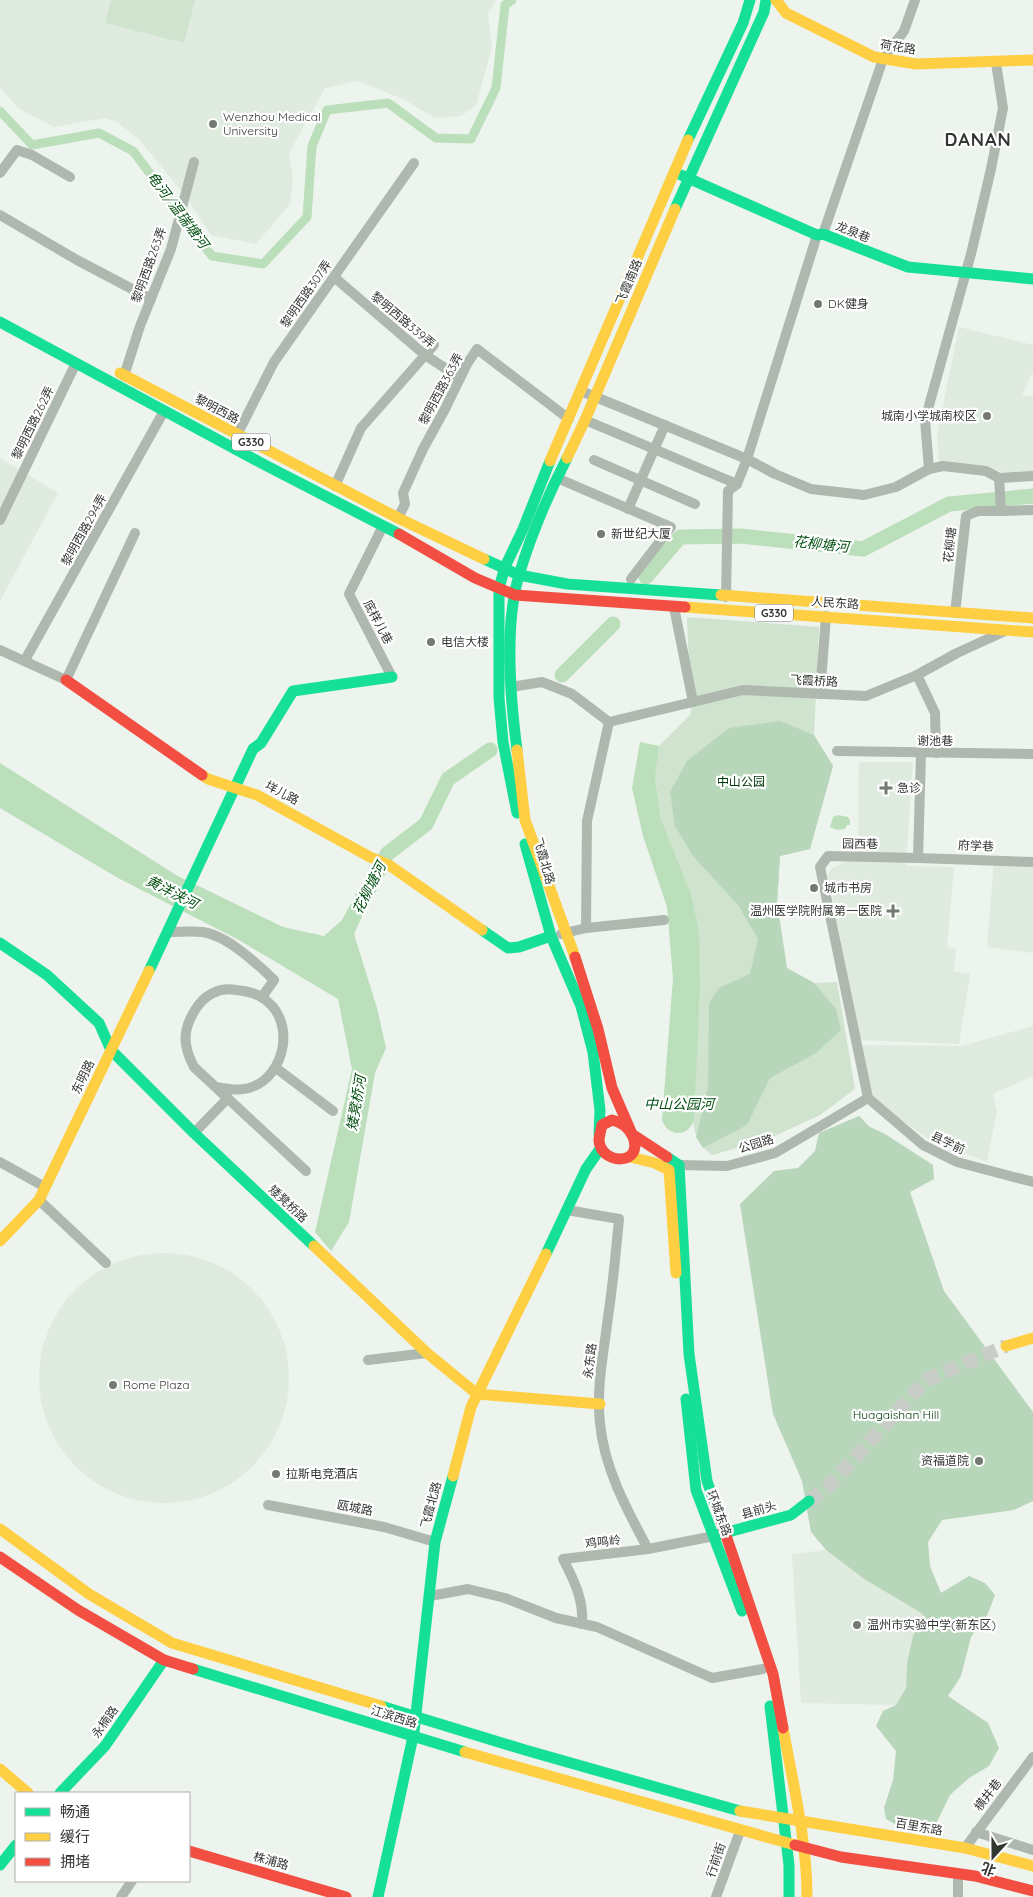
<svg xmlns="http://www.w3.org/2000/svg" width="1033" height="1897" font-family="Quicksand,'Noto Sans SC',sans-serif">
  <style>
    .built { fill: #dfebdf }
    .green { fill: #cfe3cf }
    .forest { fill: #b8d6b9 }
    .water { fill: #bbdfbb }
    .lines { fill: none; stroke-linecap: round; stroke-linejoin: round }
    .canal { stroke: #bbdfbb; stroke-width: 9 }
    .river { stroke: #bbdfbb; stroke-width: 15 }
    .secondary-tunnel { stroke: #c8cdc8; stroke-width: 14; stroke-dasharray: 14 7; stroke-linecap: butt }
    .street { stroke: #afb8af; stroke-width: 10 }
    .fast { stroke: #16e098; stroke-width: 11 }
    .slow { stroke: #ffcf43; stroke-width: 11 }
    .jam { stroke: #f24e42; stroke-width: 11 }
    .poi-dot { fill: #747973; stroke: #fff; stroke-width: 2 }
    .labels { text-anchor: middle; stroke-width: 4.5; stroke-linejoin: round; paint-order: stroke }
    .shield { fill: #fff; stroke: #707370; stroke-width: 1 }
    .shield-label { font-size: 11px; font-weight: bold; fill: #333732 }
    .street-label { font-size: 12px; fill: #333732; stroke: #fff }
    .poi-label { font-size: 12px; fill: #333732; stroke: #fff; text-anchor: start }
    .park-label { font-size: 12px; fill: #003708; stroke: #fff }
    .water-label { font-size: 14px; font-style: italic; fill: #035012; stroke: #fff }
    .district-label { font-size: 18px; font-weight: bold; letter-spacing: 1px; fill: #333732; stroke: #fff }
  </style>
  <rect width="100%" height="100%" fill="#edf3ed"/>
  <g class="built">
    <path d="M0 0H496L488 13 492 47 476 105 461 116 435 118 403 99 358 81 325 88 289 153 293 178 290 204 256 244 211 235 187 198 139 139 117 122 105 118 54 127 18 108 0 87Z"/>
    <path d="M959 327 1033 345V371L1022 395 1033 397V476L939 462 937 435Z"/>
    <path d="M0 458 58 493 0 601Z"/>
    <path d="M859 762H913L906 866 954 867 947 947 956 948 954 971 970 974 959 1044 860 1040 828 874 831 869 858 855Z"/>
    <path d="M994 862 1033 865V953L987 947Z"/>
    <path d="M1033 1026V1076L993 1094 997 1111 987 1162 927 1138 873 1100 860 1045 962 1046Z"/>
    <circle cx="164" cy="1378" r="125"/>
    <path d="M826 1550 864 1579 923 1614 913 1636 907 1663 906 1688 896 1705 801 1703 792 1554Z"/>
  </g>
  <g class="green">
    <path d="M111 0H195L184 43 105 23Z"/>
    <path d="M687 617 819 627 814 735 833 766 810 849 780 856 777 903 787 968 814 983 837 982 855 1089 820 1115 768 1139 712 1155C700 1146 696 1138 693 1123L700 991 691 894 661 819 655 776 659 746 691 714Z"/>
  </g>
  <g class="forest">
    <path d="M780 721 814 735 833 766 810 849 780 856 777 903 787 968 814 983 836 1009 841 1030 816 1053 770 1078 747 1125 703 1148 696 1137 708 1088 709 1003 719 988 750 974 758 939 738 905 693 856 675 826 670 792 687 761 729 728Z"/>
    <path d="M859 1116 870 1127 885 1134 933 1165 934 1179 910 1192 944 1291 1033 1412V1501L1014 1510 942 1520 928 1542 930 1566 941 1593 969 1576 985 1583 995 1595 987 1616 971 1637 961 1676 948 1696 988 1723 999 1748 989 1766 969 1778 950 1795 934 1828 927 1831 910 1833 886 1819 884 1808 893 1780 896 1751 876 1726 883 1711 896 1705 906 1688 907 1663 913 1636 923 1614 864 1579 826 1550 811 1532 802 1481 773 1414 740 1204 774 1171 798 1168 815 1151 819 1133Z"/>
  </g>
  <g class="water">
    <path d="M640 742 659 746 655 777 661 819 691 894 699 933 700 991 694 1118C691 1137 668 1138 662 1120L673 978 667 907 643 836 632 788Z"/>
    <path d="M0 763 176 875 283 927 324 936 342 920 358 890 374 891 354 934 377 1008 386 1048 375 1073 349 1222 331 1251 315 1232 352 1069 338 999 239 940 118 878 0 808Z"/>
    <path d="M838 815 848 817 850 821V825H847L845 829 837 830 830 827 833 817Z"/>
  </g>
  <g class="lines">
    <path class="canal" d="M0 111 32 145 99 133 133 151 212 256 263 264 307 217 312 146 327 110 388 103 436 138 471 139 496 88 505 5 512 0"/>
    <g class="river">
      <path d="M646 577 680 537 740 536 863 549 949 504 1033 496"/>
      <path d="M562 675 613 624"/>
      <path d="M359 908 387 854 426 824 448 779 490 750"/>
    </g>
    <path class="secondary-tunnel" d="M809 1501 828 1487 926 1380 1006 1346"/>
    <g class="street">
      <path d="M0 173 17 150 32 155 70 177"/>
      <path d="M0 215 77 260 151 299"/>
      <path d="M823 234 883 59 904 31 915 0"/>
      <path d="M334 277 425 355 460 378"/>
      <path d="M124 376 140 326 171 249 194 162"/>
      <path d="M581 391 747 459 775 474 811 489 864 495 896 487 929 469 943 466 986 471 999 478 1033 476"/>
      <path d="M585 420 737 484"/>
      <path d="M236 437 274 362 414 163"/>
      <path d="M594 460 695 504"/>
      <path d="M929 469 925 420 971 254 991 169 1003 108 996 63"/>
      <path d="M557 478 671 527 631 579"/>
      <path d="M999 478 1001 511 1033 510"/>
      <path d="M335 486 361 428 434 345"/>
      <path d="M628 509 665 425"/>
      <path d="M398 518 405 504 403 493 423 449 445 409 467 364 477 349 569 419"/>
      <path d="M0 520 76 363"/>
      <path d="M383 526 349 594 392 677"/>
      <path d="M726 597 728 491 737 484 747 459 817 235"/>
      <path d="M674 607 693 702"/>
      <path d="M955 613 966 516 978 511H1001"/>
      <path d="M0 650 66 680 135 533"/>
      <path d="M25 660 164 411"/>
      <path d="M917 675 935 713 936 753"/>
      <path d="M511 687 542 682 572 694 609 722 743 690 866 696 917 675 957 653 1003 632"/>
      <path d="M820 694 826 616"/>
      <path d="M837 751 1033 754"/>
      <path d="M918 858 1033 862"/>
      <path d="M586 928 587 821 609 722"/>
      <path d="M168 932C179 932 192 931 203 932 228 936 256 963 274 980L262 997"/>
      <path d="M561 934 586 928 664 920"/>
      <path d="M276 1068 333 1111"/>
      <path d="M216 1087C227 1089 238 1091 249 1088 287 1077 297 1017 261 997 253 992 245 991 236 990 219 987 204 995 195 1010 182 1031 183 1046 194 1067L306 1171"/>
      <path d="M868 1098 820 867 828 856 918 858 921 753"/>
      <path d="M868 1098 923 1145 957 1162 1033 1182"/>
      <path d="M194 1133 228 1098"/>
      <path d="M0 1162 45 1187"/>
      <path d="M673 1167 679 1165 727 1166 775 1153 868 1098"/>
      <path d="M39 1200 106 1263"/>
      <path d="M567 1210 619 1219C616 1251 613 1284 608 1317 604 1352 596 1387 600 1423 604 1468 627 1510 648 1549"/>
      <path d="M368 1360 427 1353"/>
      <path d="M268 1505 384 1527 435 1542"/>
      <path d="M430 1596 468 1589 505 1598 556 1618 597 1627 712 1678 763 1669"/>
      <path d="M582 1624C584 1600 574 1580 563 1559L648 1549 714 1536"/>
      <path d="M976 1832 1033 1850"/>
      <path d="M965 1848 1033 1757"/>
      <path d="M121 1897 132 1881"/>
      <path d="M716 1897 740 1831"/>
      <path d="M958 1897V1874"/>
    </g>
    <g class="fast">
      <path d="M688 140 743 23 750 0"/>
      <path d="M681 175 817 235 823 234 908 267 1033 279"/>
      <path d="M675 209 764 12 766 0"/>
      <path d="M0 322 265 465 399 534"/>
      <path d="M484 559 519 575 567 584 721 595"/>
      <path d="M517 750C510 696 504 626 519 575 531 535 548 495 567 458"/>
      <path d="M517 813 503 742 499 698V588L505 567 523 529 550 461"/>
      <path d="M525 844 551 936 581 1006 593 1052 600 1110 599 1134"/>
      <path d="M482 930 508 948 519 947 551 936"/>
      <path d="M0 943 47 975 99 1023 111 1050 194 1133 314 1246"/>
      <path d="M149 971 253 749 261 743 293 691 392 677"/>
      <path d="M667 1157 679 1165 689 1354 707 1481 718 1512"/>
      <path d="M546 1254 586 1169 600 1149"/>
      <path d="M686 1399 696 1490 742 1611"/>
      <path d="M717 1535 791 1515 809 1501"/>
      <path d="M193 1669 465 1752"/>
      <path d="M381 1706 525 1750 740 1811"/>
      <path d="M770 1706 789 1865V1897"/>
      <path d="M60 1793 105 1746 164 1660"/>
      <path d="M0 1865 16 1845"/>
      <path d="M378 1897 414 1732 435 1542 453 1476"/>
    </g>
    <g class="slow">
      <path d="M776 0 786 13 874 57 916 64 1033 60"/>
      <path d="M120 373 398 518 484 559"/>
      <path d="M567 458 585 420 675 209"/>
      <path d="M550 461 688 140"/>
      <path d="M721 595 1033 618"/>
      <path d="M685 607 1033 632"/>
      <path d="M517 750 525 820 575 957"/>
      <path d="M202 775 208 779 257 795 370 857 389 865 482 930"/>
      <path d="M630 1157 655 1163 669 1170 676 1273"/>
      <path d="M0 1241 39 1200 149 971"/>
      <path d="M314 1246 427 1353 477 1394 600 1404"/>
      <path d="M1006 1346 1033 1338"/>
      <path d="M453 1476 471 1407 546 1254"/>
      <path d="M0 1529 89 1594 172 1643 381 1706"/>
      <path d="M783 1728C793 1784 807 1840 807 1897"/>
      <path d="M465 1752 795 1845"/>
      <path d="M0 1769 28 1793"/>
      <path d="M740 1811 965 1848 1033 1866"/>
    </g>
    <g class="jam">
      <path d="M399 534 475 578 515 595 685 607"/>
      <path d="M66 680 202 775"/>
      <path d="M575 957 598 1029 612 1088 632 1134 667 1157"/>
      <path d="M612 1120C621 1122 629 1128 633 1137 644 1165 602 1166 599 1141 599 1136 601 1130 602 1125Z"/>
      <path d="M718 1512 773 1674 783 1728"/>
      <path d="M0 1557 78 1610 164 1660 193 1669"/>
      <path d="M795 1845 841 1857 975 1876 1033 1891"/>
      <path d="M189 1851 346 1897"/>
    </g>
  </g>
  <g class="poi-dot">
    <circle cx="213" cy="124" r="5"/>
    <circle cx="818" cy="304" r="5"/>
    <circle cx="987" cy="416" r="5"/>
    <circle cx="601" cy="534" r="5"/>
    <circle cx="431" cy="642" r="5"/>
    <path d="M883.5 780.5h5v5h5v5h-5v5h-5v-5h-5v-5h5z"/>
    <circle cx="814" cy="888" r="5"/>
    <path d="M890.5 903.5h5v5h5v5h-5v5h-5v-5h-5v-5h5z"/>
    <circle cx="113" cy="1385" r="5"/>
    <circle cx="979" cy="1461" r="5"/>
    <circle cx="276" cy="1474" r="5"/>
    <circle cx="857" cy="1625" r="5"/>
  </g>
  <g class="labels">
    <g class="shield">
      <rect x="232" y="433.5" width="38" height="17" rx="4"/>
      <rect x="755" y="604.5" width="38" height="17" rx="4"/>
    </g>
    <g class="shield-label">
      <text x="251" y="446">G330</text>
      <text x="774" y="617">G330</text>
    </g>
    <g class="street-label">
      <text transform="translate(898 47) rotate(9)" y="4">荷花路</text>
      <text transform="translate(853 232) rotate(22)" y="4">龙泉巷</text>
      <text transform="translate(149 265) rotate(-70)" y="4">黎明西路263弄</text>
      <text transform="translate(629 282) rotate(-67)" y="4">飞霞南路</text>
      <text transform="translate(306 294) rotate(-55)" y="4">黎明西路307弄</text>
      <text transform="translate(403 320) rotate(40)" y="4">黎明西路339弄</text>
      <text transform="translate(441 389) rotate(-62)" y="4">黎明西路363弄</text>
      <text transform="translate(217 409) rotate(28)" y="4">黎明西路</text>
      <text transform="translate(33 423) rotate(-64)" y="4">黎明西路262弄</text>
      <text transform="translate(84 530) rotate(-61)" y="4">黎明西路294弄</text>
      <text transform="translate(950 545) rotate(-84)" y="4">花柳塘</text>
      <text transform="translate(835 603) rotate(4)" y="4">人民东路</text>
      <text transform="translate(378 622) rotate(62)" y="4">底样儿巷</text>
      <text transform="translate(814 681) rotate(3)" y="4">飞霞桥路</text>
      <text transform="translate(935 741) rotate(1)" y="4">谢池巷</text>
      <text transform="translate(282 793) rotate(28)" y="4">垟儿路</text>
      <text transform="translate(860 844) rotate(1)" y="4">园西巷</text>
      <text transform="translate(976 846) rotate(2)" y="4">府学巷</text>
      <text transform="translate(544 861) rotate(74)" y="4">飞霞北路</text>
      <text transform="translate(83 1077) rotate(-64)" y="4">东明路</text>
      <text transform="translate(948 1143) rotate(25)" y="4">县学前</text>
      <text transform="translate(756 1144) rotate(-17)" y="4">公园路</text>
      <text transform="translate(288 1204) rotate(43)" y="4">矮凳桥路</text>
      <text transform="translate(590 1361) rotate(-83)" y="4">永东路</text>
      <text transform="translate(431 1505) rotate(-75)" y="4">飞霞北路</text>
      <text transform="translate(355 1508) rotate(11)" y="4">瓯城路</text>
      <text transform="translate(759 1510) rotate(-16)" y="4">县前头</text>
      <text transform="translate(719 1513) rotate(69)" y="4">环城东路</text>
      <text transform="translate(603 1542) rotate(-6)" y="4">鸡鸣岭</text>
      <text transform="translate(394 1717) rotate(17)" y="4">江滨西路</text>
      <text transform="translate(105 1722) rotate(-55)" y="4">永楠路</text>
      <text transform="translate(988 1795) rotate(-53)" y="4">横井巷</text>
      <text transform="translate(919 1827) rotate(10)" y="4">百里东路</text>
      <text transform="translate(716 1860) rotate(-71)" y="4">行前街</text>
      <text transform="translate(271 1861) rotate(16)" y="4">株浦路</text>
    </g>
    <g class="poi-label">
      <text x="223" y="121">Wenzhou Medical<tspan x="223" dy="14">University</tspan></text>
      <text x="828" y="308">DK健身</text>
      <text x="977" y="420" text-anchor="end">城南小学城南校区</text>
      <text x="611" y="538">新世纪大厦</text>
      <text x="441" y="646">电信大楼</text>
      <text x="897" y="792">急诊</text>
      <text x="824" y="892">城市书房</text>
      <text x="882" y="915" text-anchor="end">温州医学院附属第一医院</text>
      <text x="123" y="1389">Rome Plaza</text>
      <text x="969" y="1465" text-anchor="end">资福道院</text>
      <text x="286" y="1478">拉斯电竞酒店</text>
      <text x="867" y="1629">温州市实验中学(新东区)</text>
    </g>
    <g class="park-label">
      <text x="741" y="786">中山公园</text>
      <text x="896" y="1419">Huagaishan Hill</text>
    </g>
    <g class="water-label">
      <text transform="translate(178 210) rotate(53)" y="5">龟河/温瑞塘河</text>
      <text transform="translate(821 544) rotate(6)" y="5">花柳塘河</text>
      <text transform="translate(369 888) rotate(-63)" y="5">花柳塘河</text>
      <text transform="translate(172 892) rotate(27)" y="5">黄洋浃河</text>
      <text transform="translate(356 1103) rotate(-81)" y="5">矮凳桥河</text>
      <text x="679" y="1109">中山公园河</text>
    </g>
    <g class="district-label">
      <text x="978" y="146">DANAN</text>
    </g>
  </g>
  <rect x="15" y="1792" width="175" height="90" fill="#ffffff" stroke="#adafad"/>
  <rect x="25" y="1808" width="25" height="8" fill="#16e098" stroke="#adafad"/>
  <text x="60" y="1817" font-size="15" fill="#333732">畅通</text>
  <rect x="25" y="1833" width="25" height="8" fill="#ffcf43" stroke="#adafad"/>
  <text x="60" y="1842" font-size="15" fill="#333732">缓行</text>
  <rect x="25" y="1858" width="25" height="8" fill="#f24e42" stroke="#adafad"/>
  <text x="60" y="1867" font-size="15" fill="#333732">拥堵</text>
  <g transform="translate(993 1857) rotate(201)" stroke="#ffffff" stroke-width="4" paint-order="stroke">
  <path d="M0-4L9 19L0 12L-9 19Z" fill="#333732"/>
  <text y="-8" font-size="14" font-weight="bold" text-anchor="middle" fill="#333732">北</text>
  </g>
</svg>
